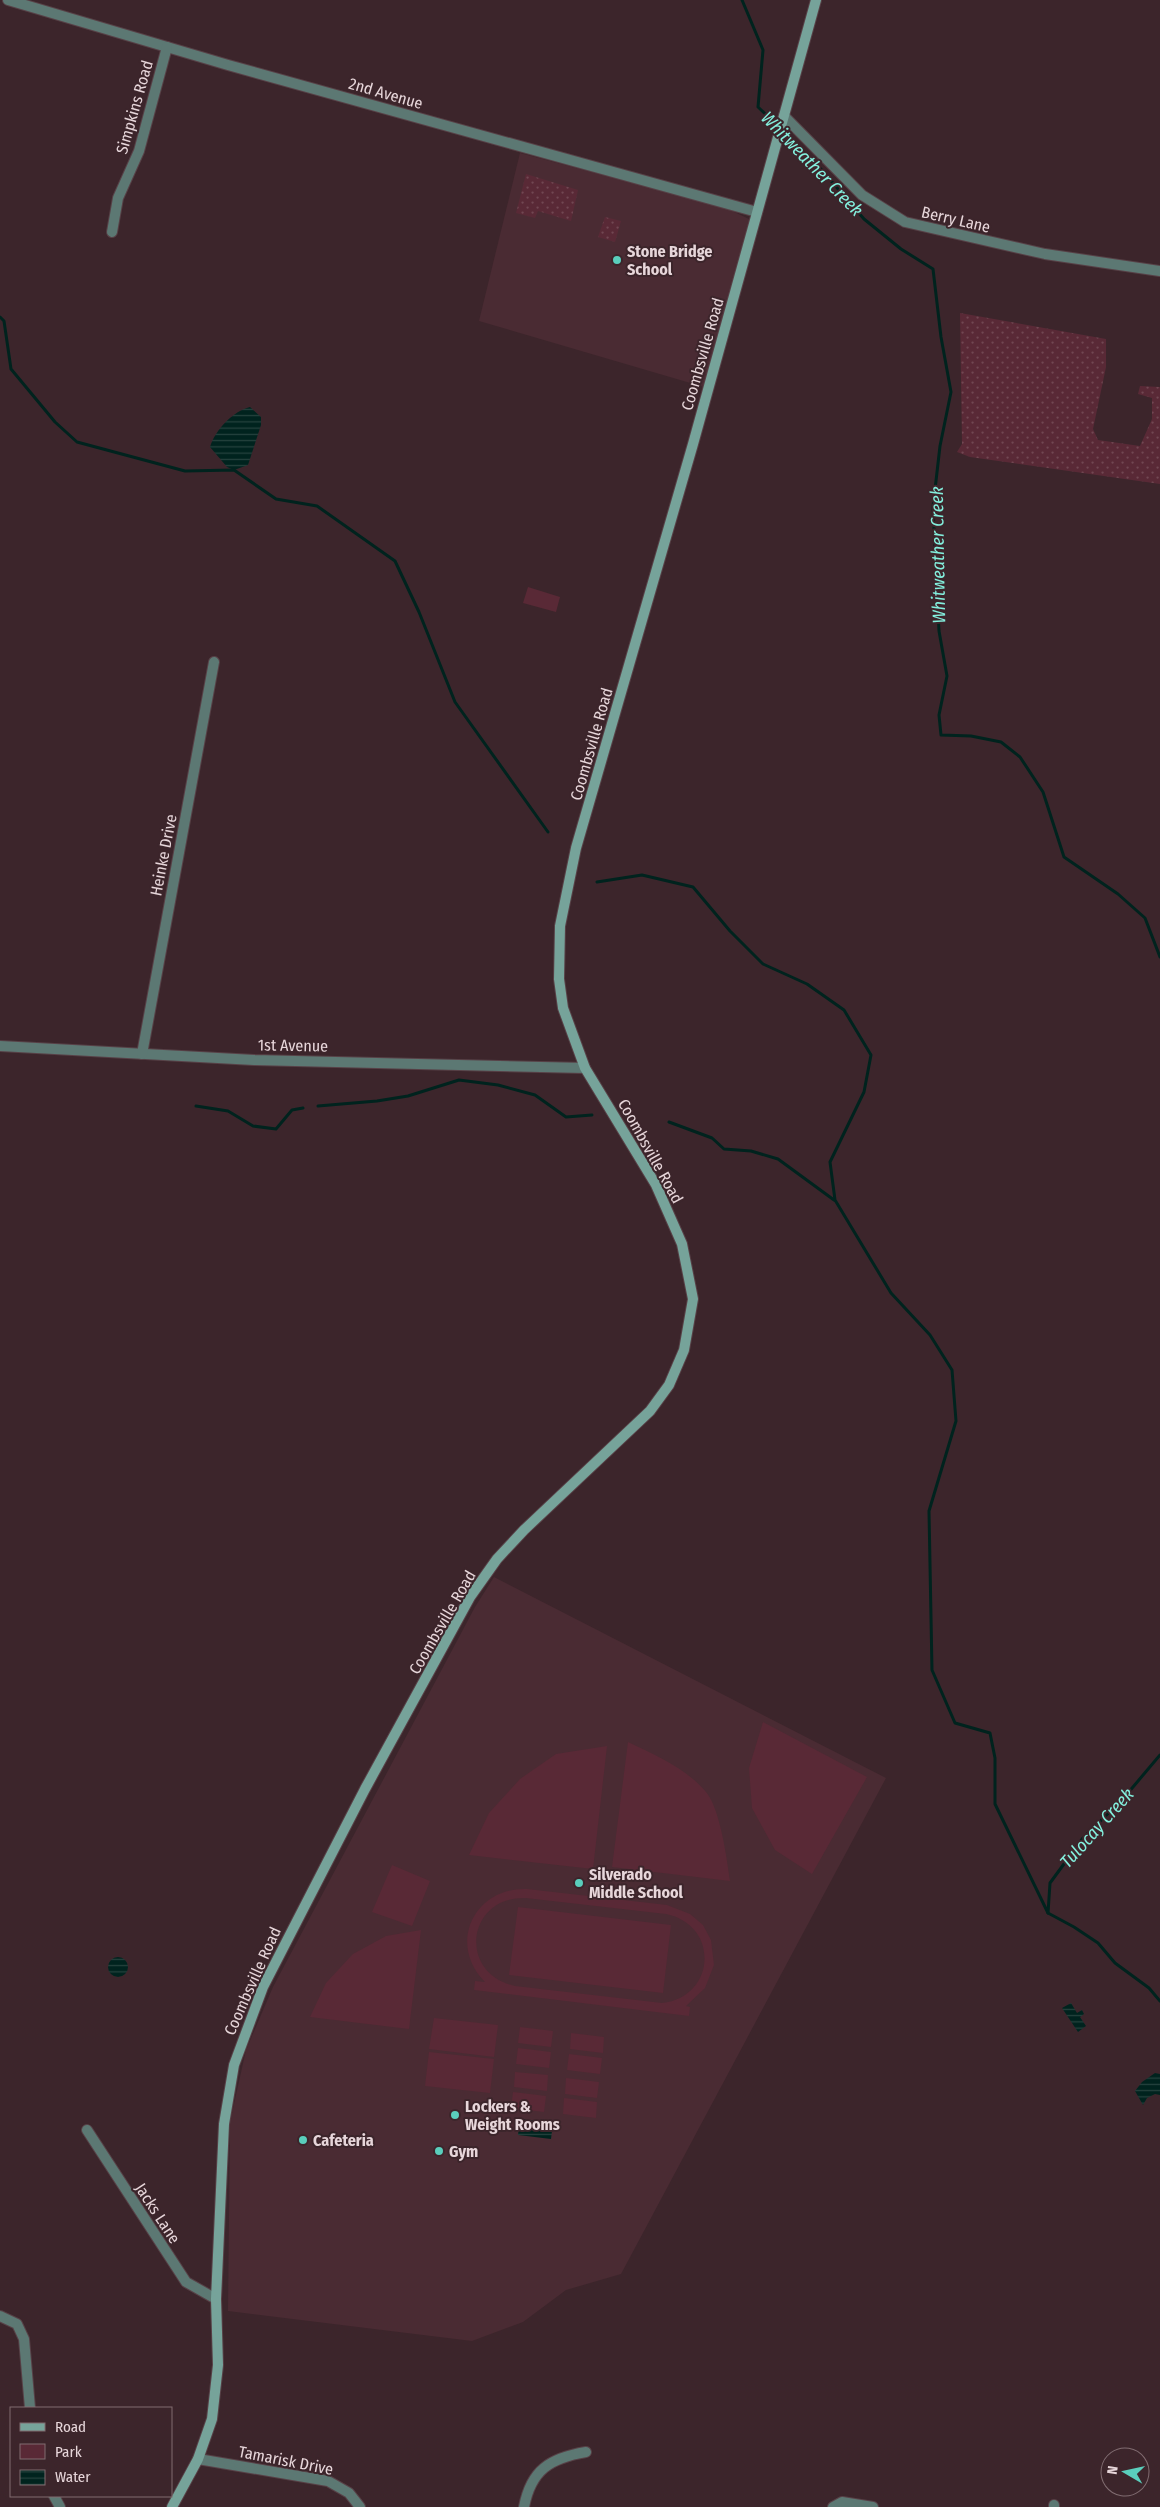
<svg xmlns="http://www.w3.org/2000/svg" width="1160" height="2507" font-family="'Fira Sans Condensed',sans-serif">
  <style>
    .built { fill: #4a2b33 }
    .green { fill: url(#green-dots) }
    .pitch { fill: #592936; fill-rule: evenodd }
    .water { fill: url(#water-rules) }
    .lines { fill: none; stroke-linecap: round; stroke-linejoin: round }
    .stream { stroke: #00231e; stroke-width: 3 }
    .street-casing { stroke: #574147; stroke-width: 12 }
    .secondary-casing { stroke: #574147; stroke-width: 12 }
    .street { stroke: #5c7873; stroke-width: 10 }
    .secondary { stroke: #76a39a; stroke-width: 10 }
    .poi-dot { fill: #5acebc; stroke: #3c252b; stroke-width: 2 }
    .labels { text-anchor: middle; stroke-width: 4; stroke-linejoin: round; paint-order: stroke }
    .street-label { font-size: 16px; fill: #e7d6da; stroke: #3c252b }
    .poi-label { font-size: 16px; font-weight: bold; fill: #e7d6da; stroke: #3c252b; text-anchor: start }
    .water-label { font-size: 18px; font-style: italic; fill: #84f0de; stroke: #3c252b }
  </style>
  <defs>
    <pattern id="green-dots" width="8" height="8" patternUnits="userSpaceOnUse" patternTransform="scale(1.25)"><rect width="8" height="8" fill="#592936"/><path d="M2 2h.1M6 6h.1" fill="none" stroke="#714752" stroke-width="1.8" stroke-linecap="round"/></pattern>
    <pattern id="water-rules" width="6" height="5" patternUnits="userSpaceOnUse" patternTransform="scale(1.25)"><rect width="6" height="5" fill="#00231e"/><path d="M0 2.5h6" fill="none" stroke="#25423e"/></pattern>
  </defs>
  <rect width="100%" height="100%" fill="#3c252b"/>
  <g class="built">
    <path d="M520 153 726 208 751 220 704 387 479 321Z"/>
    <path d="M494 1577 886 1778 621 2274 566 2290 523 2322 472 2341 228 2311 230 2122 246 2050 273 1987 475 1607Z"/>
  </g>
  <g class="green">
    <path d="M526 174 578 190 571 221 538 211 535 218 516 213Z"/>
    <path d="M605 217 621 221 615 242 598 237Z"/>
    <path d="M960 313 1106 339V367L1093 429 1098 440 1140 446 1152 419V398L1138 394 1140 386 1160 387V484L970 457 957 452 962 444Z"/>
  </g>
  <g class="pitch">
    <path d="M528 587 560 597 556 612 523 603Z"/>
    <path d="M763 1722 867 1777 812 1874 775 1850 752 1808 749 1768Z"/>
    <path d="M628 1742C655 1755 686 1768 706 1792 720 1808 727 1859 730 1881L612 1867Z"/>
    <path d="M607 1746 593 1869 469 1855 489 1813 520 1779 556 1754Z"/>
    <path d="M392 1865 430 1881 412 1926 372 1912Z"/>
    <path d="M527 1889 667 1905 690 1914 703 1925 711 1940 714 1965 705 1988 686 2006 690 2007 689 2016 474 1990 475 1981 485 1982C447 1944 474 1887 527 1889ZM526 1898 666 1914C720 1925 716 1997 662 2003L515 1986C457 1973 467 1896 526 1898Z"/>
    <path d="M518 1907 671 1925 663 1993 509 1975Z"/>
    <path d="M421 1930 409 2029 310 2017 326 1983 353 1954 386 1936Z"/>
    <path d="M434 2018 498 2025 494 2057 429 2049Z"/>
    <path d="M520 2027 553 2031 551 2047 518 2043Z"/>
    <path d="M571 2033 604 2037 603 2053 570 2049Z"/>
    <path d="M518 2048 551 2052 549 2068 516 2064Z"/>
    <path d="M429 2052 494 2059 490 2093 425 2086Z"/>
    <path d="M569 2054 602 2058 600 2074 567 2070Z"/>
    <path d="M515 2072 548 2075 547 2091 514 2087Z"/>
    <path d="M566 2078 599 2082 597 2098 565 2094Z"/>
    <path d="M513 2092 546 2096 544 2112 511 2108Z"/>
    <path d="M564 2098 597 2102 596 2118 563 2114Z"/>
  </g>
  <g class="water">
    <path d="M250 407 261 417V425L248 465 234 470 227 467 210 447C215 430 233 411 250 407Z"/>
    <circle cx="118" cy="1967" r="10"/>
    <path d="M1071 2003 1077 2013 1082 2010 1084 2014 1080 2017 1086 2026 1078 2032 1062 2008Z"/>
    <path d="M1155 2073 1160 2074V2095L1155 2094 1147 2098 1143 2105 1135 2091 1142 2082Z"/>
    <path d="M520 2119 553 2123 551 2139 518 2135Z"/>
  </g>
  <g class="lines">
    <g class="stream">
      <path d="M742 0 763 50 758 107 778 126"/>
      <path d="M782 131 820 168 864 219 901 249 933 269 941 337 951 392 940 446 933 507 939 631 947 676 939 715 941 735 971 736 1001 742 1020 757 1043 792 1064 857 1118 894 1145 918 1160 957"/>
      <path d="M0 317 4 321 11 369 55 422 77 442 185 471 234 470 276 499 317 506 395 561 419 612 455 702 548 832"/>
      <path d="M597 882 642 875 693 887 730 931 763 964 807 984 844 1010 871 1055 864 1092 830 1162 835 1200 891 1293 930 1335 952 1370 956 1421 929 1511 932 1670 955 1723 990 1733 995 1758V1804L1048 1913"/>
      <path d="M196 1106 228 1111 253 1126 276 1129 292 1110 303 1108"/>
      <path d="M318 1106 377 1101 408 1096 459 1080 498 1085 535 1095 566 1117 592 1115"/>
      <path d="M669 1122 712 1138 724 1149 751 1151 778 1159 834 1200"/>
      <path d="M1160 1755 1122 1800 1083 1838 1050 1883 1048 1913 1074 1927 1098 1943 1115 1963 1149 1988 1160 2001"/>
    </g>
    <defs>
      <g id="street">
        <path d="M8 0 228 65 757 212"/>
        <path d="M784 116 862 195 905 222 1045 254 1160 271"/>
        <path d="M112 232 118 198 139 151 167 47"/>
        <path d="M0 1046 254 1060 585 1068"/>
        <path d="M142 1054 214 662"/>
        <path d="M87 2130 186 2282 216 2299"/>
        <path d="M0 2316 17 2324 24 2339 30 2408"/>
        <path d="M198 2459 328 2481 349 2493 360 2507"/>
        <path d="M54 2496 60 2507"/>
        <path d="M524 2507C531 2470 550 2458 586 2452"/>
        <path d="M833 2507 842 2502 873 2507"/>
        <path d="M1054 2507V2505"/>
      </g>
      <path id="secondary" d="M172 2507 198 2459 212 2419 218 2365 216 2299 224 2124 234 2065 263 1987 365 1789 470 1597 497 1559 524 1530 650 1411 669 1385 684 1350 693 1299 682 1244 656 1185 585 1068 563 1008 559 979 560 926 576 848 693 444 816 0"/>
    </defs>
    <use href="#street" class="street-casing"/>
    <use href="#secondary" class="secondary-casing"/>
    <use href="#street" class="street"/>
    <use href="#secondary" class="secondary"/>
  </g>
  <g class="poi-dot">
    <circle cx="617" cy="260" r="5"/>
    <circle cx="579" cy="1883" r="5"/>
    <circle cx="455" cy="2115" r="5"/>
    <circle cx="303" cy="2140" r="5"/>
    <circle cx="439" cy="2151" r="5"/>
  </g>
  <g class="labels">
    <g class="street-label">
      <text transform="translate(386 93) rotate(16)" y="6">2nd Avenue</text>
      <text transform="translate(134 107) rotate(-74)" y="6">Simpkins Road</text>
      <text transform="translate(956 219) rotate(13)" y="6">Berry Lane</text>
      <text transform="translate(702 354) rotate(-74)" y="6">Coombsville Road</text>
      <text transform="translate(591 744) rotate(-74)" y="6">Coombsville Road</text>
      <text transform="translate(163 855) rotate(-79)" y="6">Heinke Drive</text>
      <text transform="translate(293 1045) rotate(1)" y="6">1st Avenue</text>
      <text transform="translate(651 1151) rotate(61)" y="6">Coombsville Road</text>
      <text transform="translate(442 1622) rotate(-60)" y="6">Coombsville Road</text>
      <text transform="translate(252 1981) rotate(-66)" y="6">Coombsville Road</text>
      <text transform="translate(158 2213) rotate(57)" y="6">Jacks Lane</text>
      <text transform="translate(286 2460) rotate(11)" y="6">Tamarisk Drive</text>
    </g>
    <g class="poi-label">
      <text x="627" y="257">Stone Bridge<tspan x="627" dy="18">School</tspan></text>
      <text x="589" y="1880">Silverado<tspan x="589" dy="18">Middle School</tspan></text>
      <text x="465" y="2112">Lockers &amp;<tspan x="465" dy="18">Weight Rooms</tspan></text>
      <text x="313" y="2146">Cafeteria</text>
      <text x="449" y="2157">Gym</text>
    </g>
    <g class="water-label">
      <text transform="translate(812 164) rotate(46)" y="6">Whitweather Creek</text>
      <text transform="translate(938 555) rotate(-91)" y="6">Whitweather Creek</text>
      <text transform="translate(1097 1828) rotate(-48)" y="6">Tulocay Creek</text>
    </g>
  </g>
  <rect x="10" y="2407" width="162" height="90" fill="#3c252b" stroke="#806c71"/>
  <rect x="20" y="2423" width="25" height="8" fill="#76a39a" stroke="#806c71"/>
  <text x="55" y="2432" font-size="15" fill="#e7d6da">Road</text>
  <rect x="20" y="2444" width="25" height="15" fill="#592936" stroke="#806c71"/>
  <text x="55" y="2457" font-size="15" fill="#e7d6da">Park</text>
  <rect x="20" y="2470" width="25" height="15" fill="url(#water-rules)" stroke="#806c71"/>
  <text x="55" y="2482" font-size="15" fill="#e7d6da">Water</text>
  <g transform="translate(1125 2472) rotate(279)"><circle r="24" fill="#3c252b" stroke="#806c71"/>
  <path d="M0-4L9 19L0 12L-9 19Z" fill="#5acebc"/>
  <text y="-8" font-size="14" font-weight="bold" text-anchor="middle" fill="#e7d6da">N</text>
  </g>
</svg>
